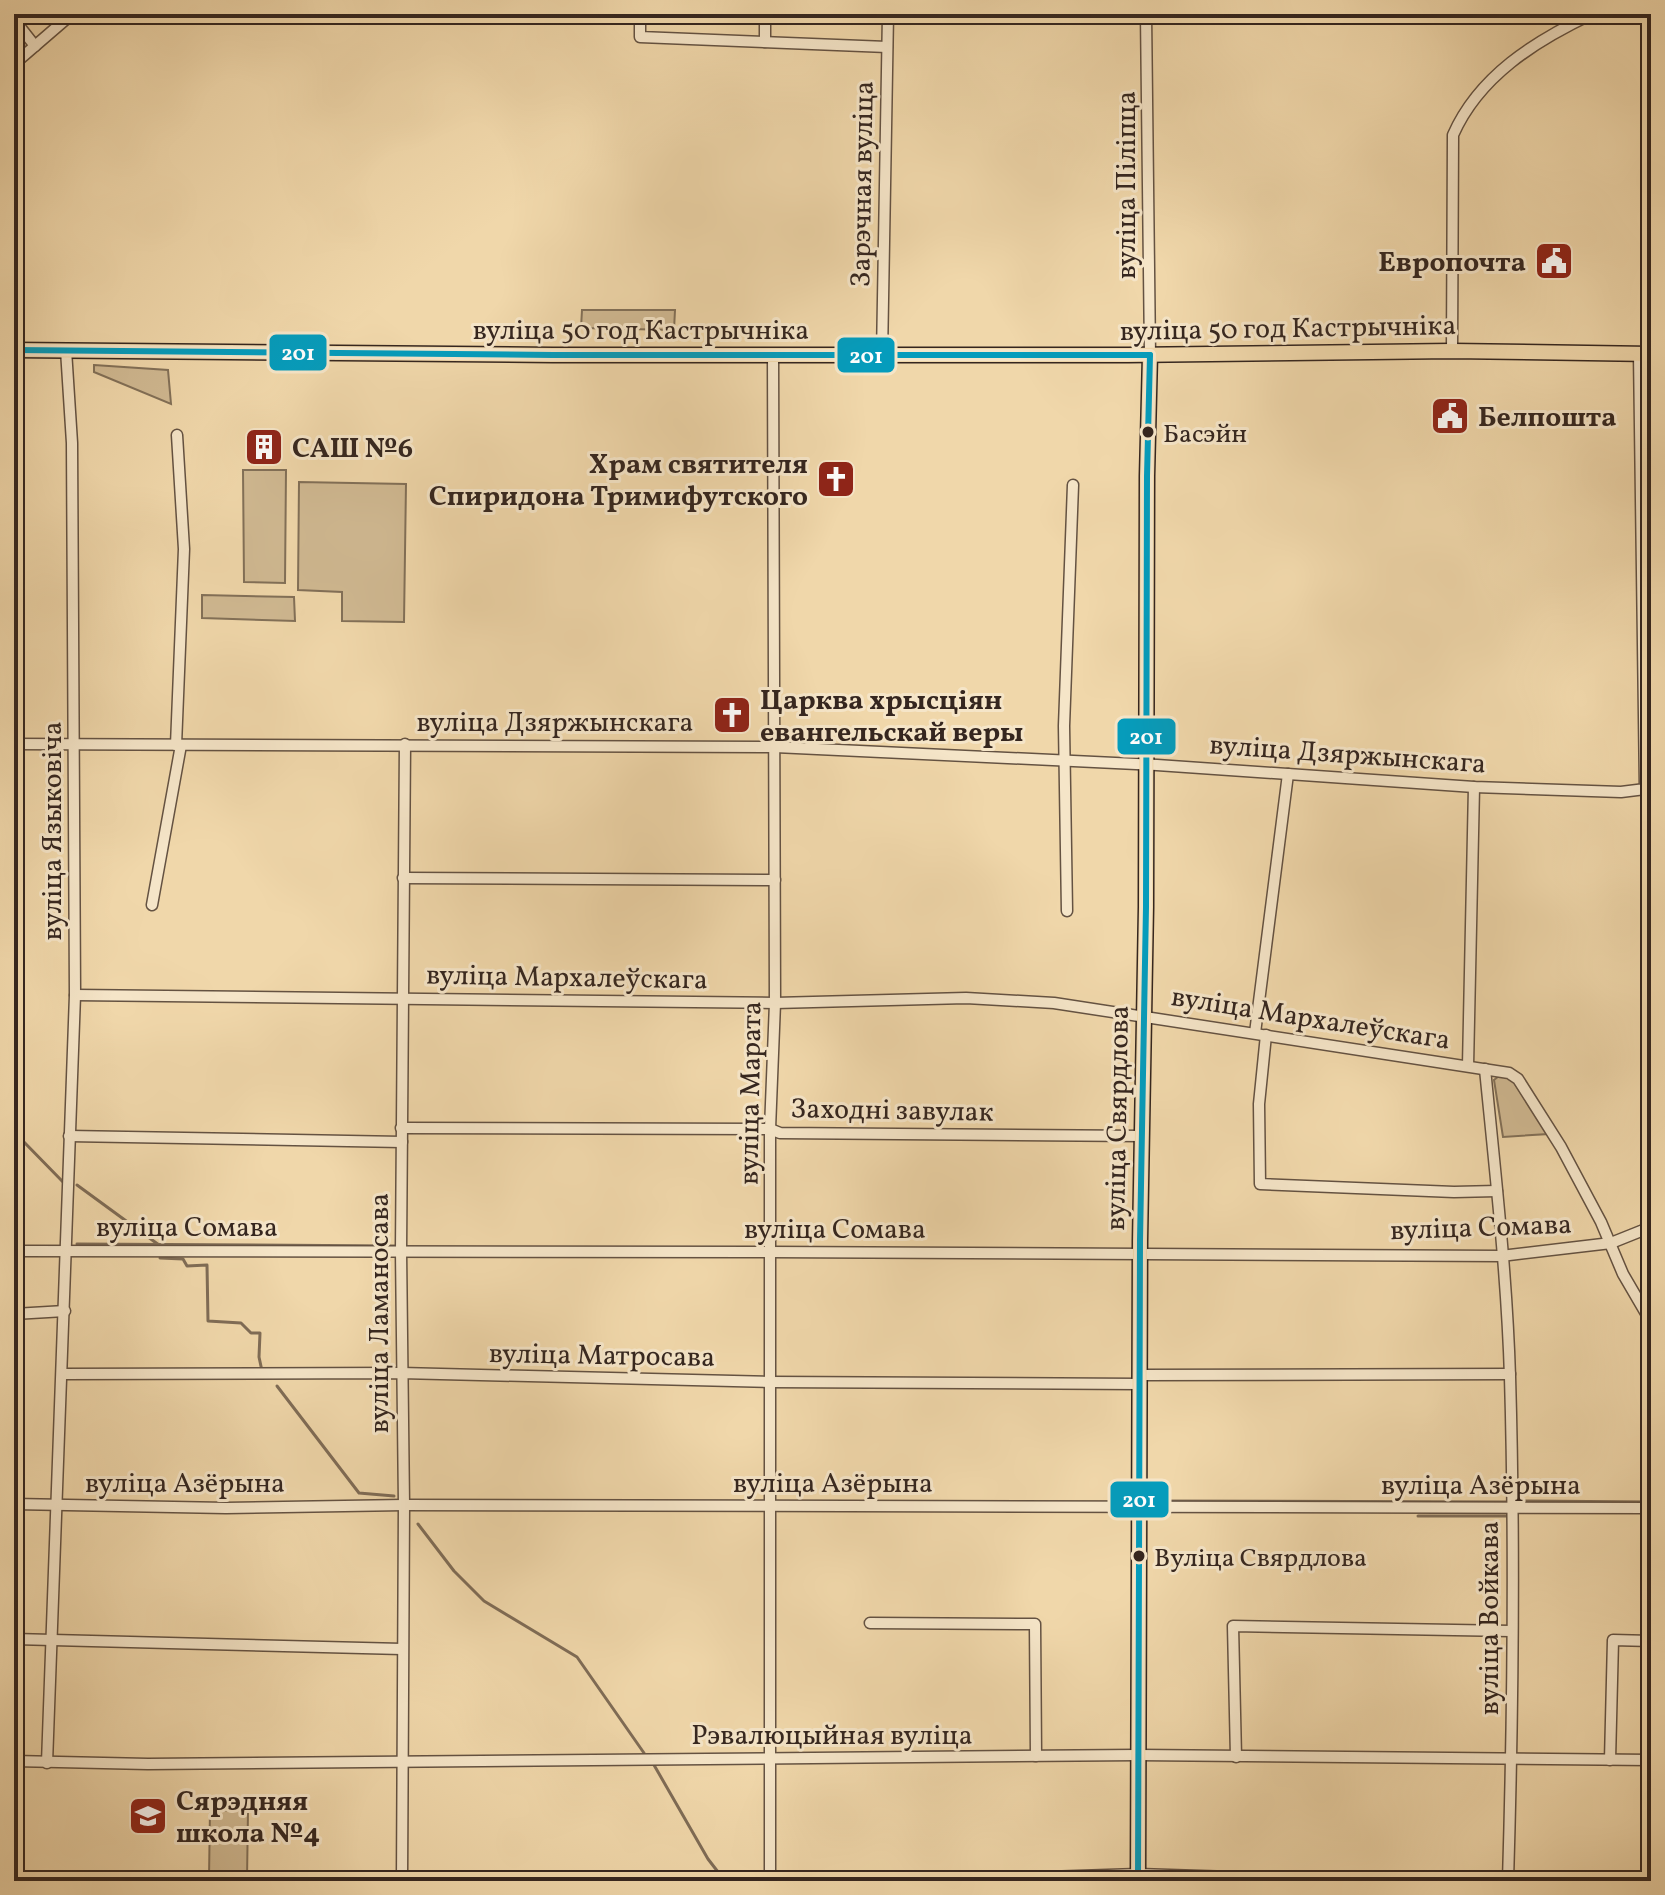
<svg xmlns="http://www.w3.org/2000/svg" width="1665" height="1895" font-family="Vollkorn,serif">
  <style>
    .green { fill: #d0b992; stroke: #827058; stroke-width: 2 }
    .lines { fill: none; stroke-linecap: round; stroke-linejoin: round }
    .stream { stroke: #7f6c56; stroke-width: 3 }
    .minor-casing { stroke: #645242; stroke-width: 13 }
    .major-casing { stroke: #35261f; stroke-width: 17 }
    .minor { stroke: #f5e5c8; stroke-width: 10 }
    .major { stroke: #f0d7aa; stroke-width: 14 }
    .bus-1-casing { stroke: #f5e5c8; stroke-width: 12 }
    .bus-1 { stroke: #059cbc; stroke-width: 6 }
    .bus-dot { fill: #35261f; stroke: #f5e5c8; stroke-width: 3 }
    .labels { text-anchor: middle; stroke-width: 6; stroke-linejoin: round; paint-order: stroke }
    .bus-label { font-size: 26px; fill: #35261f; stroke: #f5e5c8; text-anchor: start }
    .street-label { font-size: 28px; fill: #35261f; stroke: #f5e5c8 }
    .poi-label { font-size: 28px; font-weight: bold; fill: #35261f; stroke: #f5e5c8; text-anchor: start }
    .line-badge { stroke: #f5e5c8; stroke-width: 3 }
    .badge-label { font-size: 22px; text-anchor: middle; font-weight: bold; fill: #fff }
  </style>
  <rect width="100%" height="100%" fill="#f0d7aa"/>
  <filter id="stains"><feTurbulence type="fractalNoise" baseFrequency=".0025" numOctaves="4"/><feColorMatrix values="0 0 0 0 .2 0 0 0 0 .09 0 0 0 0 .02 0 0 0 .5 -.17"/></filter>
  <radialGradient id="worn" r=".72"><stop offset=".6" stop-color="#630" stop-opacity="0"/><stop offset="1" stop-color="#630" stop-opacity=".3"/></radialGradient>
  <g class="green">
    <path d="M582 310H675L674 330 581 328Z"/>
    <path d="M94 365 168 370 171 404 94 372Z"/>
    <path d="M243 470H286L285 583 244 582Z"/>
    <path d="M299 482 406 484 404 622 342 621V592L298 590Z"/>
    <path d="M202 595 294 597 295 621 202 618Z"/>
    <path d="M1499 1076 1511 1078 1548 1134 1503 1137 1494 1080Z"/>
    <path d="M210 1810 248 1811 247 1879 209 1878Z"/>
  </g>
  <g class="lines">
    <g class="stream">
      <path d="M14 1096 22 1140 14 1146"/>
      <path d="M22 1140 64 1183"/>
      <path d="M77 1185 159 1245"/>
      <path d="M77 1244 396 1246"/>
      <path d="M160 1258 183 1259 187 1266 207 1265 208 1321 241 1323 251 1333H260L259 1357 262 1371"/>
      <path d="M277 1386 359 1493 394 1496"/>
      <path d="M1154 1501 1507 1502"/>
      <path d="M1525 1501 1651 1502"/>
      <path d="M1418 1516H1506"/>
      <path d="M418 1524 454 1571 484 1601 577 1657 644 1753"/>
      <path d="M654 1765 708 1859 725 1881"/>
    </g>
    <defs>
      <g id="minor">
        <path d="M640 14V37L887 47"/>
        <path d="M1146 14 1150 355"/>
        <path d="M14 24 20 27 35 46"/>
        <path d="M765 42V14"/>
        <path d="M14 64 72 14"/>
        <path d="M1452 351 1453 135C1479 76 1535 41 1592 14"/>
        <path d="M882 356 888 14"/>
        <path d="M14 744 775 747 1157 765 1474 787 1621 792 1645 789 1639 354"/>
        <path d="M176 745 184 549 177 435"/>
        <path d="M403 878 775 880"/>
        <path d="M152 905 181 745"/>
        <path d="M1067 911 1064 726 1073 485"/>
        <path d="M75 995 775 1003 966 998 1054 1003 1509 1073 1518 1079 1561 1147 1601 1222 1623 1274 1651 1322"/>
        <path d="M1255 1033 1288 774"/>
        <path d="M1266 1035 1259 1104 1260 1184 1454 1192 1497 1191"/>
        <path d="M1468 1066 1474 787"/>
        <path d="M1485 1069C1495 1170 1507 1276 1510 1377 1515 1545 1513 1713 1508 1881"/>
        <path d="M401 1128 770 1129 780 1133 1142 1136"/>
        <path d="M69 1136 402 1142"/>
        <path d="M14 1251 770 1252 1501 1256 1611 1243 1651 1227"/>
        <path d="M14 1314 65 1311"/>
        <path d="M62 1374 401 1373 770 1382 1141 1384"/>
        <path d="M1141 1375 1510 1374"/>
        <path d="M14 1504 226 1508 404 1505 1651 1508"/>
        <path d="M870 1623 1035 1624 1036 1756"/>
        <path d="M14 1639 402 1649"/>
        <path d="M1236 1757 1233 1626 1511 1631"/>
        <path d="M1610 1760 1613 1640 1651 1641"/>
        <path d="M14 1761 148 1764 1138 1755 1651 1760"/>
        <path d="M47 1763 75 995 72 443 66 350"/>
        <path d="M402 1881 404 1505 401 1251 405 744"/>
        <path d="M770 1881V1129L775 1003 773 354"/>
        <path d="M921 1881 1138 1874 1362 1881"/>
      </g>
      <g id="major">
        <path d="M14 350 553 355H1128L1452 351 1651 354"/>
        <path d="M1138 1881 1140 1241 1146 907 1147 476 1150 355"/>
      </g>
    </defs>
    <use href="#minor" class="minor-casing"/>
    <use href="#major" class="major-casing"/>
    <use href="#minor" class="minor"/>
    <use href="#major" class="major"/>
    <defs>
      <g id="bus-1">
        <path d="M14 350 553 355H1150"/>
        <path d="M1138 1881 1140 1241 1146 907 1147 476 1150 355"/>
      </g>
    </defs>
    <use href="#bus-1" class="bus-1-casing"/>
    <use href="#bus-1" class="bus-1"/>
  </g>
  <defs>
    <symbol id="civic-square" viewBox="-11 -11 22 22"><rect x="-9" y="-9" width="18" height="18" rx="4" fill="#8f2418" stroke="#f5e5c8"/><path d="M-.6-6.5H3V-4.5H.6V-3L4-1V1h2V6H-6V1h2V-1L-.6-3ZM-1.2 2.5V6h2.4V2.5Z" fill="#fff"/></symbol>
    <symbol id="building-square" viewBox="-11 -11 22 22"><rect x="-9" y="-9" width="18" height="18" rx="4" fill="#8f2418" stroke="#f5e5c8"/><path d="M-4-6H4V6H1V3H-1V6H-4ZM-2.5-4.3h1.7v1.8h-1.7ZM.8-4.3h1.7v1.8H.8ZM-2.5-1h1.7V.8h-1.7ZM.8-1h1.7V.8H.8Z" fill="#fff"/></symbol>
    <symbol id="church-square" viewBox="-11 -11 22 22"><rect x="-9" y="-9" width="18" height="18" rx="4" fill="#8f2418" stroke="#f5e5c8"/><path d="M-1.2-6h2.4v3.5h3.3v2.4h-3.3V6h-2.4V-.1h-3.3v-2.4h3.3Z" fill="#fff"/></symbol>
    <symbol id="school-square" viewBox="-11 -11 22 22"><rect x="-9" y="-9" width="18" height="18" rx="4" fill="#8f2418" stroke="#f5e5c8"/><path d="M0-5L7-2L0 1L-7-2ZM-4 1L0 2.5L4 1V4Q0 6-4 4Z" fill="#fff"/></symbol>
  </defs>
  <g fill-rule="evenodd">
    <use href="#civic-square" x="1532" y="239" width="44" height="44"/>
    <use href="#civic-square" x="1428" y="394" width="44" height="44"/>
    <use href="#building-square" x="242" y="425" width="44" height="44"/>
    <use href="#church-square" x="814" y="457" width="44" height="44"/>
    <use href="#church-square" x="710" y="693" width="44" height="44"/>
    <use href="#school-square" x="126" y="1794" width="44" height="44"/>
  </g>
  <g class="bus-dot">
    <circle cx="1148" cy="432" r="7"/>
    <circle cx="1139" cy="1556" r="7"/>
  </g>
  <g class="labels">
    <g class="bus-label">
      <text x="1163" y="442">Басэйн</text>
      <text x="1154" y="1566">Вуліца Свярдлова</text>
    </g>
    <g class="street-label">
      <text transform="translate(861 184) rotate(-89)" y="10">Зарэчная вуліца</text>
      <text transform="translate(1125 185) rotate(-90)" y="10">вуліца Піліпца</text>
      <text transform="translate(1288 327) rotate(-1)" y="10">вуліца 50 год Кастрычніка</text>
      <text x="641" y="339">вуліца 50 год Кастрычніка</text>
      <text x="555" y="731">вуліца Дзяржынскага</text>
      <text transform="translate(1348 753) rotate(4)" y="10">вуліца Дзяржынскага</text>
      <text transform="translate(51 831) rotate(-90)" y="10">вуліца Языковіча</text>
      <text transform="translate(567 976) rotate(1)" y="10">вуліца Мархалеўскага</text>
      <text transform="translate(1311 1017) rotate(9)" y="10">вуліца Мархалеўскага</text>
      <text transform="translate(749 1093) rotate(-89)" y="10">вуліца Марата</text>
      <text transform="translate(892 1109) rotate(1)" y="10">Заходні завулак</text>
      <text transform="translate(1116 1118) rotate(-89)" y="10">вуліца Свярдлова</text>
      <text x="187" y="1236">вуліца Сомава</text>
      <text transform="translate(1481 1226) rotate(-2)" y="10">вуліца Сомава</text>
      <text x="835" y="1238">вуліца Сомава</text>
      <text transform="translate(378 1313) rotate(-90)" y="10">вуліца Ламаносава</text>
      <text transform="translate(602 1354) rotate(1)" y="10">вуліца Матросава</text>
      <text x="185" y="1492">вуліца Азёрына</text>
      <text x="833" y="1492">вуліца Азёрына</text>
      <text x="1481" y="1494">вуліца Азёрына</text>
      <text transform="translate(1488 1618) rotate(-90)" y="10">вуліца Войкава</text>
      <text x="832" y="1744">Рэвалюцыйная вуліца</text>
    </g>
    <g class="poi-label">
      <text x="1526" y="271" text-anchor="end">Европочта</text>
      <text x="1478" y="426">Белпошта</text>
      <text x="292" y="457">САШ №6</text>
      <text x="808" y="473" text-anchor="end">Храм святителя<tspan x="808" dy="32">Спиридона Тримифутского</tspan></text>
      <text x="760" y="709">Царква хрысціян<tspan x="760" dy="32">евангельскай веры</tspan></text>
      <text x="176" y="1810">Сярэдняя<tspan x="176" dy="32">школа №4</tspan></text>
    </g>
  </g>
  <g class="line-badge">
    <rect x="268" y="333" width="60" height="39" rx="8" fill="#059cbc"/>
    <rect x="836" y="336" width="60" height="38" rx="8" fill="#059cbc"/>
    <rect x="1116" y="717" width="61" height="39" rx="8" fill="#059cbc"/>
    <rect x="1109" y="1480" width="61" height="39" rx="8" fill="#059cbc"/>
  </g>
  <g class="badge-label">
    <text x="298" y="360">201</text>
    <text x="866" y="363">201</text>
    <text x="1146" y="744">201</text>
    <text x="1139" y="1507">201</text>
  </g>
  <rect width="1665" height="1895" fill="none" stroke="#f0d7aa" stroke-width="48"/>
  <rect x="16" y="16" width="1633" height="1863" fill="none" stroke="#35261f" stroke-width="4"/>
  <rect x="24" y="24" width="1617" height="1847" fill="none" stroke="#35261f" stroke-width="2"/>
  <rect width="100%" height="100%" filter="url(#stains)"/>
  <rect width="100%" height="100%" fill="url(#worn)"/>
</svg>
